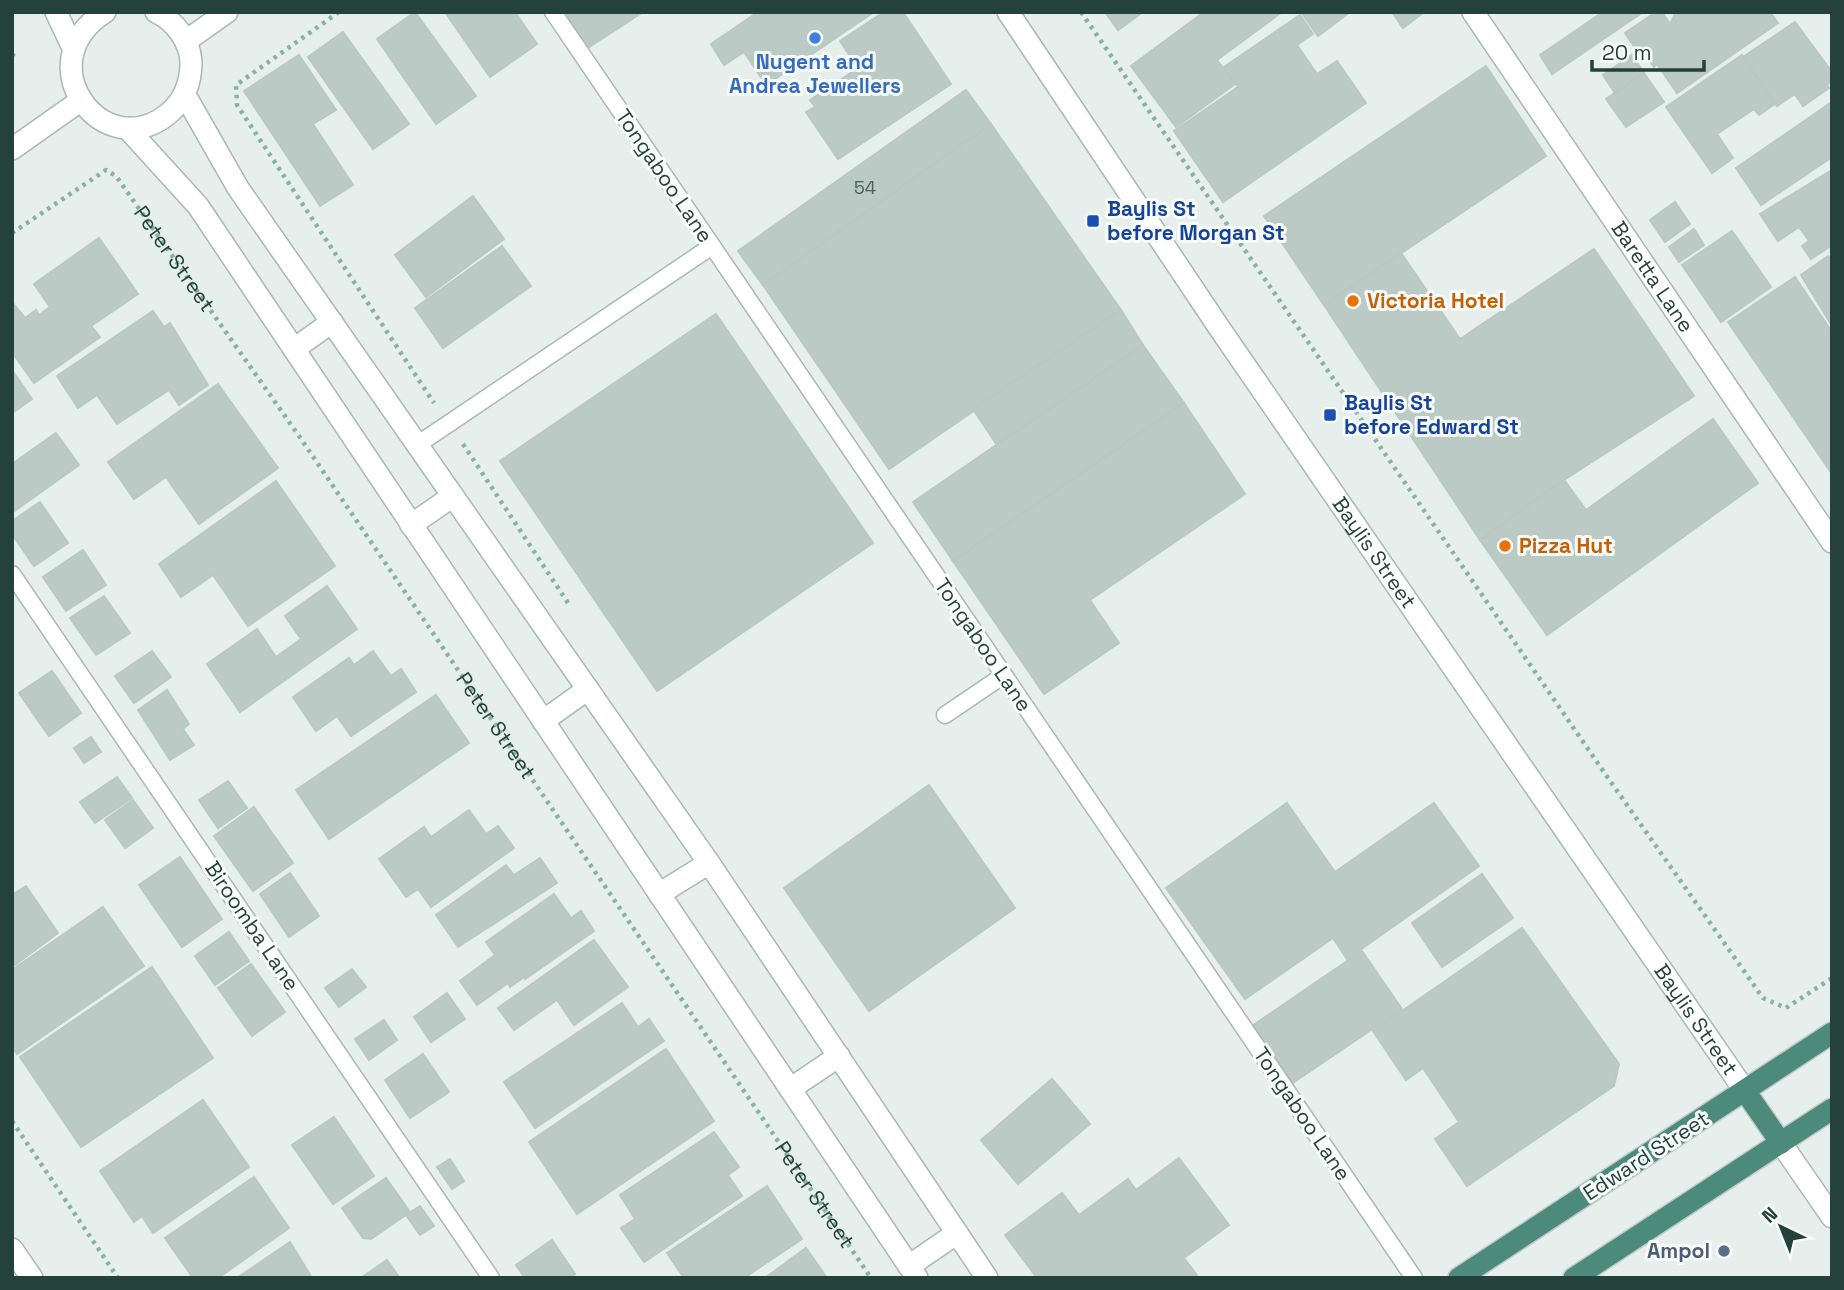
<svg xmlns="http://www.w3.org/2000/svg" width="1844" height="1290" font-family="'Space Grotesk',sans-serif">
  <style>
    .building { fill: #bbcac4; stroke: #b8c9c2; stroke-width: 2 }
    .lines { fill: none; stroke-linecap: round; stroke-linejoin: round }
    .service-casing { stroke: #a8b8b2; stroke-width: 19 }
    .minor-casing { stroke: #a8b8b2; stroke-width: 24 }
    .tertiary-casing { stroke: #a8b8b2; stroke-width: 24 }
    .secondary-casing { stroke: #a4bbb3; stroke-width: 24 }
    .trunk-casing { stroke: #c2cac8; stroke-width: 24 }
    .path { stroke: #86b3a5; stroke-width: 4.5; stroke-dasharray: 3.5 5; stroke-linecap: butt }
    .service { stroke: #fff; stroke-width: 16 }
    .minor { stroke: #fff; stroke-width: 21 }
    .tertiary { stroke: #fff; stroke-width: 21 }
    .secondary { stroke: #fff; stroke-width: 21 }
    .trunk { stroke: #4c8a7c; stroke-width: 21 }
    .shop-dot { fill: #3f7fe0; stroke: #f7fbf9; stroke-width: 2.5 }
    .transit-dot { fill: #1a4fb4; stroke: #f7fbf9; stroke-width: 2.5 }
    .food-dot { fill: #e8710a; stroke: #f7fbf9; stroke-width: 2.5 }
    .service-dot { fill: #5c6f8a; stroke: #f7fbf9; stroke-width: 2.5 }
    .labels { text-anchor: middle; stroke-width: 6; stroke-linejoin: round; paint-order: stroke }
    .number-label { font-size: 18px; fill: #4a645c }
    .shop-label { font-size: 21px; font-weight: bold; fill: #366cbe; stroke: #f7fbf9 }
    .street-label { font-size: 21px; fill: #24423a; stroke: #f7fbf9 }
    .transit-label { font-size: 21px; font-weight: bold; fill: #164399; stroke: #f7fbf9; text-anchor: start }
    .food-label { font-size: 21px; font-weight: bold; fill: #c56008; stroke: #f7fbf9; text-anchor: start }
    .service-label { font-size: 21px; font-weight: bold; fill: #4e5e75; stroke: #f7fbf9; text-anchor: end }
  </style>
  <rect width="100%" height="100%" fill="#e6efeb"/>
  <g class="building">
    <path d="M415 12 476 96 436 124 377 39Z"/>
    <path d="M445 12H515L537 44 490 77Z"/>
    <path d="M562 12H643L586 49Z"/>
    <path d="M758 12H874L766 85 744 52 724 65 711 44Z"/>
    <path d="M884 12H903L951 84 838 159 806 112 815 107 810 100 858 68 840 41Z"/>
    <path d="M1105 12H1143L1118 30Z"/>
    <path d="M1204 12H1282L1217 60 1235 84 1176 127 1131 66Z"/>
    <path d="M1301 12H1350L1318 36Z"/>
    <path d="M1392 12H1424L1403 28Z"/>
    <path d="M1603 12H1643L1552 74 1540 55Z"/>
    <path d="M1656 12H1662L1670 24 1676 12H1770L1778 23 1677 93 1657 64 1654 67 1639 46 1635 48 1625 33Z"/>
    <path d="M1300 15 1313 34 1297 45 1317 74 1337 61 1366 103 1223 202 1174 131 1238 87 1224 67Z"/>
    <path d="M1795 22 1832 72V81L1827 85 1829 88 1803 106 1795 94 1777 106 1743 57Z"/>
    <path d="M343 32 409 124 373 149 308 57Z"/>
    <path d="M299 55 336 110 313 124 353 185 320 206 244 91Z"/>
    <path d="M1632 55 1644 73 1615 93 1603 75Z"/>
    <path d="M1742 55 1775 104 1759 115 1754 109 1717 134 1733 158 1712 173 1666 107Z"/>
    <path d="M1486 66 1546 156 1324 305 1264 216Z"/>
    <path d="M1644 73 1664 102 1626 127 1606 99Z"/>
    <path d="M966 90 991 124 763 285 738 251Z"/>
    <path d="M1832 102V157L1761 205 1736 168Z"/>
    <path d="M991 124 1121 310 889 469 763 285Z"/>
    <path d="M1832 170V236L1828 238 1832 245 1811 259 1802 246 1809 241 1799 227 1778 241 1760 214Z"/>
    <path d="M473 196 504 239 426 297 395 255Z"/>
    <path d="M1675 202 1690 224 1665 242 1650 220Z"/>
    <path d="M1694 229 1704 245 1679 262 1669 247Z"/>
    <path d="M1732 231 1771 287 1721 322 1682 265Z"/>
    <path d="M99 238 138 294 91 326 100 337 34 383 12 352V302L25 318 36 310 39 315 50 307 34 284Z"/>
    <path d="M502 246 531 286 443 348 415 308Z"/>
    <path d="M1594 249 1694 396 1564 480 1480 540 1324 305 1401 253 1460 339Z"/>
    <path d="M1828 256 1832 261V326L1801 275Z"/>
    <path d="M1795 277 1832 332V474L1728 322Z"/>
    <path d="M1121 310 1143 345 997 445 973 409Z"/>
    <path d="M153 311 164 327 170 323 208 385 179 405 169 390 117 424 97 395 78 408 57 376Z"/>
    <path d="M716 314 873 543 657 691 500 461Z"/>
    <path d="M1143 345 1184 403 953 561 913 502Z"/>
    <path d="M12 370 32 399 12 413Z"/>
    <path d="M218 384 278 468 199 524 166 477 134 499 108 462Z"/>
    <path d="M1184 403 1245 494 1090 600 1119 643 1044 694 953 561Z"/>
    <path d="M1713 419 1758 483 1547 635 1480 540 1564 480 1586 510Z"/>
    <path d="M56 433 79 465 13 512 12 464Z"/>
    <path d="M276 481 335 566 248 626 213 575 181 597 159 564Z"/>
    <path d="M40 502 68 543 34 566 12 534V521Z"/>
    <path d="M83 550 106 585 66 611 43 577Z"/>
    <path d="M327 586 357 629 240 712 207 664 257 629 276 657 301 639 285 616Z"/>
    <path d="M104 596 130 633 96 655 70 618Z"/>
    <path d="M152 651 171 677 134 703 115 676Z"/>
    <path d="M373 651 391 676 401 669 416 692 351 736 337 716 316 731 293 697 349 658 354 665Z"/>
    <path d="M52 671 81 713 49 736 19 693Z"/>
    <path d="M167 690 189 724 183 729 194 745 170 760 138 710Z"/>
    <path d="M436 695 469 743 329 839 296 790Z"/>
    <path d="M91 737 101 752 84 763 74 748Z"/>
    <path d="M117 777 132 798 95 823 80 802Z"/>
    <path d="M228 781 247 808 218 828 199 800Z"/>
    <path d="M929 785 1015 908 869 1011 784 888Z"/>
    <path d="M133 800 153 828 125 848 105 820Z"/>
    <path d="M1287 803 1335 872 1434 803 1479 866 1347 959 1333 938 1245 999 1166 888Z"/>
    <path d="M254 807 293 863 253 891 214 836Z"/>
    <path d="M469 810 486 834 498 826 514 848 431 907 418 889 406 897 379 859 424 827 431 837Z"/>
    <path d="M180 857 222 919 182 947 139 885Z"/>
    <path d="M540 858 557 883 458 947 436 915 506 865 514 875Z"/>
    <path d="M290 873 319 916 289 937 260 894Z"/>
    <path d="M1482 874 1513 918 1442 967 1412 923Z"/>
    <path d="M26 886 58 933 12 967V895Z"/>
    <path d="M554 894 571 918 581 911 594 931 525 979 524 977 510 987 508 983 477 1005 460 981 495 955 486 942Z"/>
    <path d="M103 907 144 966 17 1054 12 1047V970Z"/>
    <path d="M1522 928 1619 1064 1614 1086 1467 1186 1435 1139 1459 1122 1423 1068 1406 1080 1373 1031Z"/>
    <path d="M229 932 249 961 215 985 195 956Z"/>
    <path d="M594 940 628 987 574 1025 557 1000 514 1030 498 1008Z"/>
    <path d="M1362 951 1402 1009 1291 1084 1252 1026Z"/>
    <path d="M251 964 285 1012 252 1036 218 988Z"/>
    <path d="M152 967 213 1058 81 1147 20 1057Z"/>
    <path d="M352 969 366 987 339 1007 325 988Z"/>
    <path d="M447 993 465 1019 431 1042 414 1017Z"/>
    <path d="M622 1003 638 1027 649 1019 664 1041 535 1128 504 1082Z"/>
    <path d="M384 1020 397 1040 369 1060 355 1039Z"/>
    <path d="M666 1049 714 1121 577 1214 529 1142Z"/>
    <path d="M423 1054 449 1092 410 1118 385 1080Z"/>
    <path d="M1052 1079 1090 1124 1018 1184 981 1140Z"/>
    <path d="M203 1100 249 1167 153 1233 142 1216 134 1222 100 1171Z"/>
    <path d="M334 1117 374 1176 333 1204 292 1145Z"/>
    <path d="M714 1132 739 1167 728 1175 742 1196 644 1262 621 1228 635 1219 620 1195Z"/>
    <path d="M1179 1158 1229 1225 1184 1258 1199 1278H1037L1005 1235 1062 1193 1079 1215 1128 1179 1136 1190Z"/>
    <path d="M450 1159 464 1181 452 1189 437 1167Z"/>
    <path d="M254 1177 289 1228 218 1278H193L165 1238Z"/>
    <path d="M386 1178 410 1212 371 1239 363 1238 342 1208Z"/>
    <path d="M767 1186 802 1239 744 1278H684L667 1253Z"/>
    <path d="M420 1206 434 1226 420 1235 406 1215Z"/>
    <path d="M552 1240 575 1274 570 1278H525L516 1265Z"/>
    <path d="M290 1242 312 1278H237Z"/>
    <path d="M806 1248 827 1278H765Z"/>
    <path d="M387 1260 399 1277 361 1278Z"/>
  </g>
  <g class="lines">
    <defs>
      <g id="service">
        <path d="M553 12 1414 1278"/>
        <path d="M417 445 712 246"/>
        <path d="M12 574 491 1278"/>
        <path d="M945 715 1004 675"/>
      </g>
      <g id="minor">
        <path d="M56 12 73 48"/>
        <path d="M105 12C25 63 104 166 168 114 184 101 191 82 191 62 190 41 175 21 156 12"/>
        <path id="s2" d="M1473 12 1832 542"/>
        <path d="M186 41 227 12"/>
        <path d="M185 95 238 188 709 863 987 1278"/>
        <path d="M127 128 198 206 917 1278"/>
        <path d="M12 149 80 101"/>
        <path d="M294 349 332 322"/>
        <path d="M411 525 453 496"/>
        <path d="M543 721 588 689"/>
        <path d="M659 894 709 863"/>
        <path d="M790 1089 839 1056"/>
        <path d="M1781 1143 1832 1217"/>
        <path d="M909 1266 957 1233"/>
      </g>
      <path id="tertiary" d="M12 1249 32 1278"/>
      <g id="secondary">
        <path id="s3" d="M1008 12 1220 329 1745 1091"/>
      </g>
      <g id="trunk">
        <path d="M1745 1091 1781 1143"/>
        <path d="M1459 1278 1832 1033"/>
        <path d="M1574 1278 1832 1109"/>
      </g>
    </defs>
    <use href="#service" class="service-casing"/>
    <use href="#minor" class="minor-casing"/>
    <use href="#tertiary" class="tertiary-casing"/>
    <use href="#secondary" class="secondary-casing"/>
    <use href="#trunk" class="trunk-casing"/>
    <g class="path">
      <path d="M339 12 236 85 237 105 434 403"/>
      <path d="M1081 12 1608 778 1763 998 1786 1008 1832 978"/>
      <path d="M12 56 16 51"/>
      <path id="s1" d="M12 233 106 170 116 176 299 436 871 1278"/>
      <path d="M463 444 570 606"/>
      <path d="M12 1121 118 1278"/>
    </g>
    <use href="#service" class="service"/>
    <use href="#minor" class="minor"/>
    <use href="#tertiary" class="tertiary"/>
    <use href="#secondary" class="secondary"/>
    <use href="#trunk" class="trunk"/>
  </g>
  <circle class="shop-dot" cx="815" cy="38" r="7"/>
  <g class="transit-dot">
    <rect x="1086" y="214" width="14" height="14" rx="3.5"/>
    <rect x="1323" y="408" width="14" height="14" rx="3.5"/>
  </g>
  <g class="food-dot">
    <circle cx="1353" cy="301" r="7"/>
    <circle cx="1505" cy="546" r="7"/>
  </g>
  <circle class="service-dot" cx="1724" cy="1251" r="7"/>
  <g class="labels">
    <g class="number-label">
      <text x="865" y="194">54</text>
    </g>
    <g class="shop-label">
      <text x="815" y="69">Nugent and<tspan x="815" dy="24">Andrea Jewellers</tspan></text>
    </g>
    <g class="street-label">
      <text transform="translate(664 176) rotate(56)" y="7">Tongaboo Lane</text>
      <text dy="7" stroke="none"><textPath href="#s1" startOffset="226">Peter Street</textPath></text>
      <text dy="7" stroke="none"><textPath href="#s2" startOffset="320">Baretta Lane</textPath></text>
      <text dy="7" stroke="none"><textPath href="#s3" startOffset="653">Baylis Street</textPath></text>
      <text transform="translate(983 645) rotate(56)" y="7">Tongaboo Lane</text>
      <text dy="7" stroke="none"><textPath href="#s1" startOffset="793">Peter Street</textPath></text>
      <text transform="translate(252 926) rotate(56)" y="7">Biroomba Lane</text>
      <text dy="7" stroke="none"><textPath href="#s3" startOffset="1220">Baylis Street</textPath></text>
      <text transform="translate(1302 1114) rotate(56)" y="7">Tongaboo Lane</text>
      <text transform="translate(1646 1156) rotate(-33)" y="7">Edward Street</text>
      <text dy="7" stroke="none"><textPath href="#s1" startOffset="1360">Peter Street</textPath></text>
    </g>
    <g class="transit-label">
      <text x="1107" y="216">Baylis St<tspan x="1107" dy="24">before Morgan St</tspan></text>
      <text x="1344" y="410">Baylis St<tspan x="1344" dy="24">before Edward St</tspan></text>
    </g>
    <g class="food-label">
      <text x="1367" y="308">Victoria Hotel</text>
      <text x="1519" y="553">Pizza Hut</text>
    </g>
    <g class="service-label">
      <text x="1710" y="1258">Ampol</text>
    </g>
  </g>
  <rect width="1844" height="1290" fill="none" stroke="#24423a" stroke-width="28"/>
  <g transform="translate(1781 1227) rotate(317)" stroke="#f7fbf9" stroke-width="5" paint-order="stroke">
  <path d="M0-5L12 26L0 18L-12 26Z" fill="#24423a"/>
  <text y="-10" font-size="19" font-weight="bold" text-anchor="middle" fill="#24423a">N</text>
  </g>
  <path d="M1592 60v10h112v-10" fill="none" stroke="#24423a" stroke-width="3.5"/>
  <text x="1602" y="60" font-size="21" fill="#24423a" stroke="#f7fbf9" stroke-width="5" paint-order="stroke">20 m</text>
</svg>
